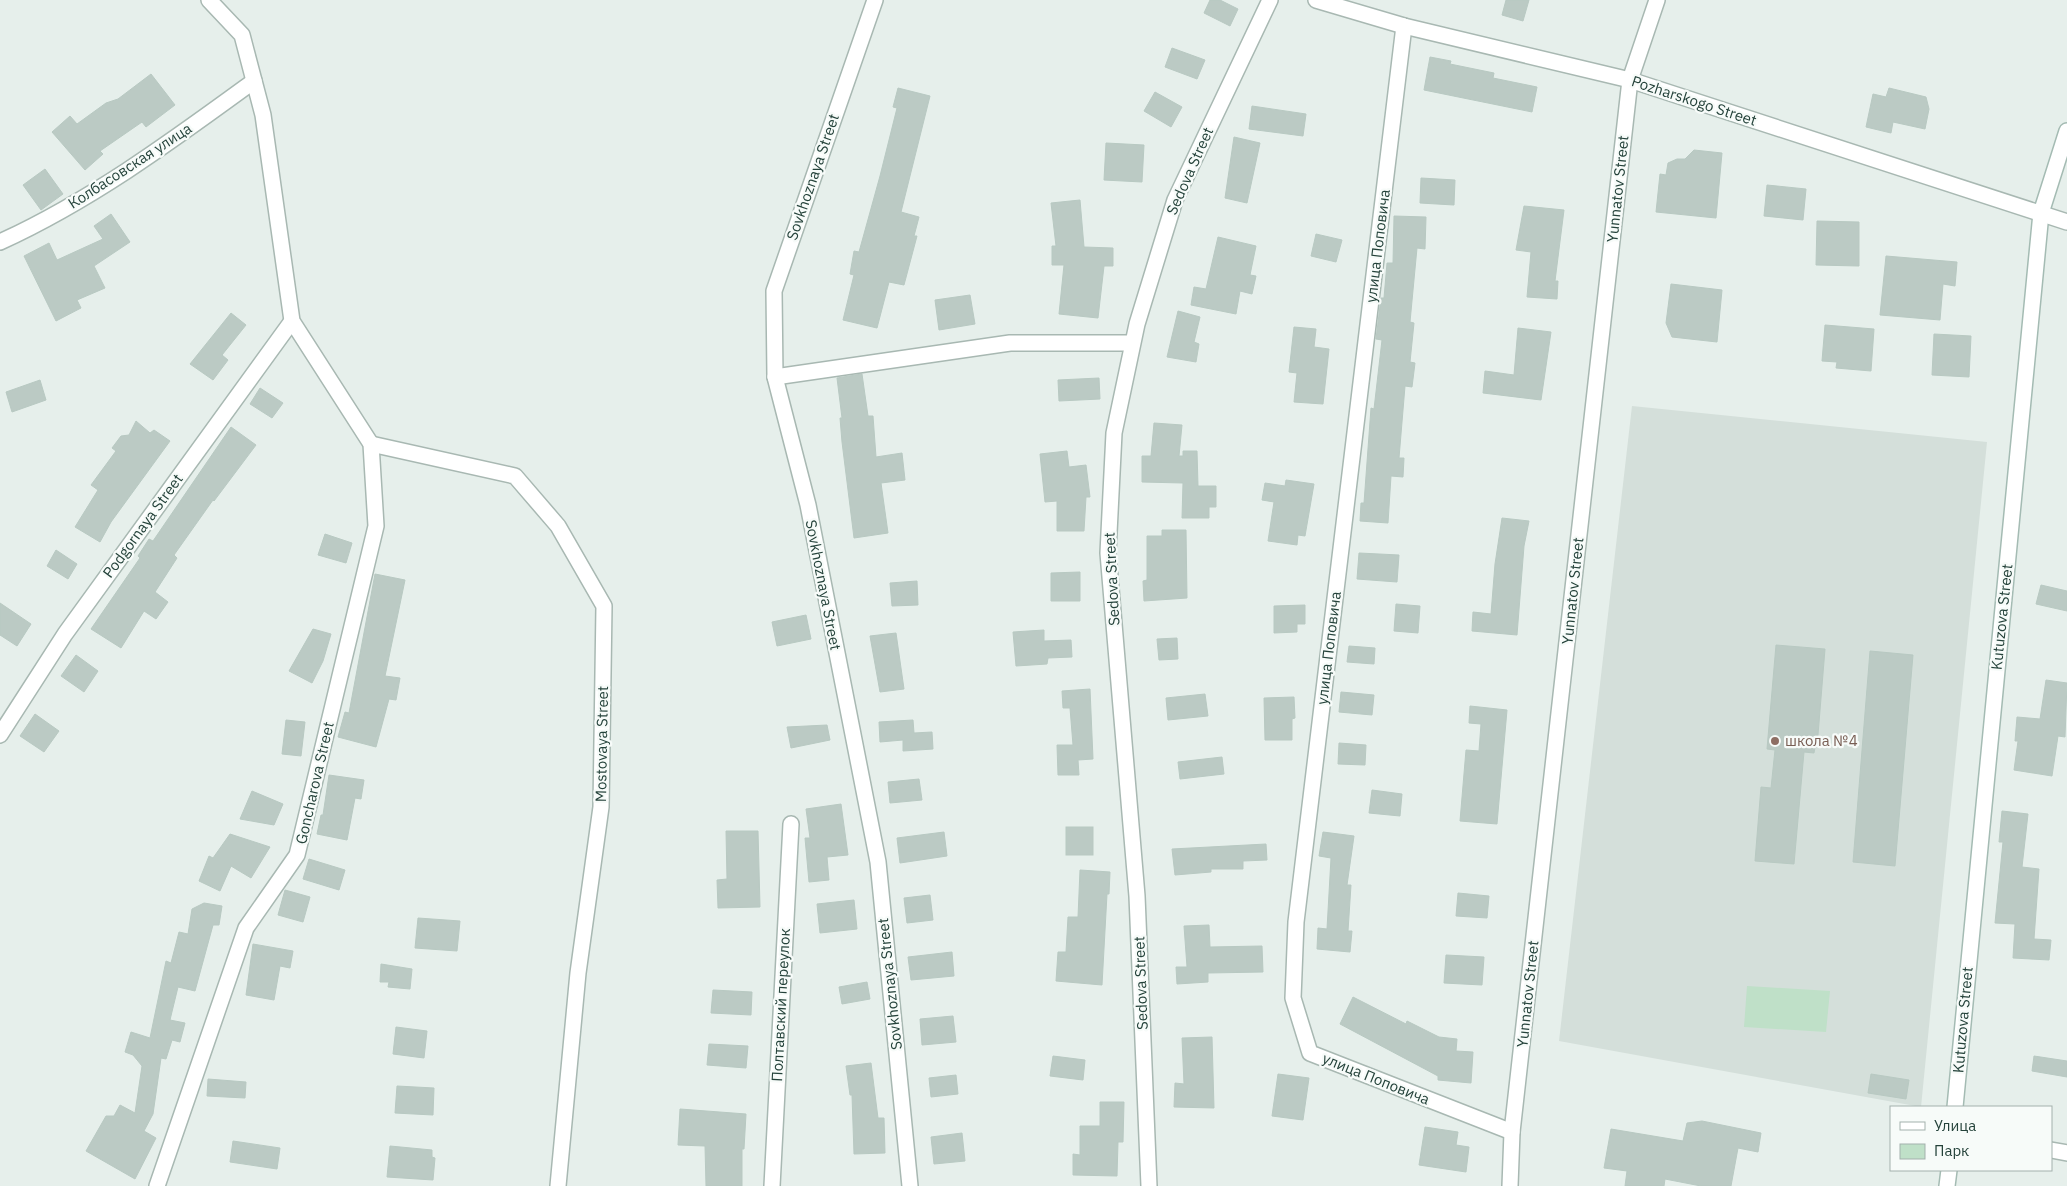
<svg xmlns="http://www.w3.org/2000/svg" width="2067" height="1186" font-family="'IBM Plex Sans',sans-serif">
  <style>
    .built { fill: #d4dfda }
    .green { fill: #bfe0c8 }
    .building { fill: #bbcac4; stroke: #b8c9c2 }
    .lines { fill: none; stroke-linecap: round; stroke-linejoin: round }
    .minor-casing { stroke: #a8b8b2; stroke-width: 18 }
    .secondary-casing { stroke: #a4bbb3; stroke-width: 18 }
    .minor { stroke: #fff; stroke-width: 15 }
    .secondary { stroke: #fff; stroke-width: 15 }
    .education-dot { fill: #8d6e63; stroke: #f7fbf9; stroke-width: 2 }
    .labels { text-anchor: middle; stroke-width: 4.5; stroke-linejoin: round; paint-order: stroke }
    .street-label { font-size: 15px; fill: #24423a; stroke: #f7fbf9 }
    .education-label { font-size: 15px; fill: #785e54; stroke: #f7fbf9; text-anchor: start }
  </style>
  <rect width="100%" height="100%" fill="#e6efeb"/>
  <path class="built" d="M1632 406 1987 442 1921 1107 1559 1041Z"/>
  <path class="green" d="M1747 986 1830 991 1826 1032 1744 1027Z"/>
  <g class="building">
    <path d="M1210 0H1220L1238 9 1230 26 1204 13Z"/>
    <path d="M1506 0H1529L1523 21 1502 15Z"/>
    <path d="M1172 48 1205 60 1197 79 1165 67Z"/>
    <path d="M1430 57 1451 61 1450 64 1494 73 1493 78 1537 87 1532 112 1424 90Z"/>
    <path d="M151 74 175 105 146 127 142 122 100 151 103 154 85 170 52 132 70 116 77 124 106 103 118 99Z"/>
    <path d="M898 88 930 96 901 212 919 217 914 236H917L904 285 889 282 877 328 843 320 854 275 850 274 854 251 859 252 880 176 897 108 893 107Z"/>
    <path d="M1889 88 1926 97 1929 109 1925 129 1893 122 1891 133 1866 127 1873 94 1886 97Z"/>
    <path d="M1155 92 1182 107 1171 127 1144 111Z"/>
    <path d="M1252 106 1306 114 1303 136 1249 129Z"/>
    <path d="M1234 137 1260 143 1247 203 1225 198Z"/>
    <path d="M1106 143 1144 145 1142 182 1104 180Z"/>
    <path d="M1694 150 1722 153 1716 218 1656 212 1660 174 1666 175 1668 163 1677 159H1685Z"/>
    <path d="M45 169 63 194 41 210 23 185Z"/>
    <path d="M1421 178 1455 180 1454 205 1420 203Z"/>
    <path d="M1767 185 1806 189 1803 220 1764 216Z"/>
    <path d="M1080 200 1084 247 1113 248V266H1104L1098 318 1059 314 1064 265H1052V246H1056L1051 203Z"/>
    <path d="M1524 206 1564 210 1555 281H1558L1557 299 1527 297 1531 252 1516 250Z"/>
    <path d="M111 214 130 242 94 266 105 288 77 300 81 308 56 321 24 256 49 243 57 260 103 239 94 226Z"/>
    <path d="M1394 216 1426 217 1425 249 1417 248 1410 322 1414 323 1410 362 1415 363 1412 387 1405 386 1399 458H1404L1403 477 1391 476 1388 523 1360 521 1361 503H1364L1371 408 1374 409 1382 340 1376 339 1381 298H1384L1387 263H1393Z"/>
    <path d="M1817 221 1859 222V266L1816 265Z"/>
    <path d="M1316 234 1342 240 1336 262 1311 256Z"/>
    <path d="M1218 237 1256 246 1250 275 1256 276 1252 294 1240 291 1236 314 1191 305 1194 287 1206 289Z"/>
    <path d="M1886 256 1957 262 1955 286 1943 284 1940 320 1880 315Z"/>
    <path d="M1671 284 1722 290 1717 342 1672 337 1666 323Z"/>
    <path d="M970 295 975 324 939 330 935 300Z"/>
    <path d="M1178 311 1200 317 1194 342 1199 344 1196 362 1167 357Z"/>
    <path d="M231 313 246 325 222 355 228 360 213 380 190 364Z"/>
    <path d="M1825 325 1874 329 1871 371 1836 368 1837 362 1822 361Z"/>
    <path d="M1294 327 1316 329 1314 347 1329 349 1323 404 1294 402 1297 373 1289 372Z"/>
    <path d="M1518 328 1551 332 1541 400 1483 393 1485 371 1514 375Z"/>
    <path d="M1934 334 1971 336 1969 377 1932 375Z"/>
    <path d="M862 374 868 416H873L876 457 902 453 905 480 881 483 888 533 854 538 842 442 840 418H842L837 378Z"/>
    <path d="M1099 378 1100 399 1059 401 1058 380Z"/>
    <path d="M40 380 46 400 12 412 6 392Z"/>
    <path d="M260 388 283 403 272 418 250 404Z"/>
    <path d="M136 421 150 433 154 430 170 441 111 522 100 542 75 527 98 490 91 485 116 451 112 448 121 436 129 435Z"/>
    <path d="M1154 423 1182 425 1179 456H1183V451H1197L1198 486H1216V507H1209V518H1182L1183 483 1142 482V456H1151Z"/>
    <path d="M231 427 256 445 214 501 213 500 174 555 177 558 155 592 168 602 156 619 144 611 121 648 91 629 140 558 138 556 149 539 153 541Z"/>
    <path d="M1067 451 1069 467 1086 465 1090 497H1086L1084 531H1057V501L1045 502 1040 454Z"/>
    <path d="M1286 480 1314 484 1305 536 1298 535 1297 545 1268 541 1274 502 1262 500 1265 483 1285 486Z"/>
    <path d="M1502 518 1529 521 1524 546 1517 635 1472 631 1473 612 1491 614 1495 564Z"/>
    <path d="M1162 530H1186L1187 598 1144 601 1143 581 1147 580V536H1162Z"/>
    <path d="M325 534 352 543 346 563 318 555Z"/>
    <path d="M56 550 77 564 68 579 47 566Z"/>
    <path d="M1359 553 1399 555 1397 582 1357 579Z"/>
    <path d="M1080 572V601H1051V573Z"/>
    <path d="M375 574 405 580 385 676 400 678 396 700 389 699 376 747 338 737 345 712 349 713Z"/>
    <path d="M917 581 918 605 892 606 890 583Z"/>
    <path d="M2041 585 2067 591V611L2036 604Z"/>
    <path d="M0 603 31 624 17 646 0 635Z"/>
    <path d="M1396 604 1420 606 1418 633 1394 631Z"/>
    <path d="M1305 605V624H1297V632L1274 633V606Z"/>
    <path d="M806 615 811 639 777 646 772 622Z"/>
    <path d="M313 629 331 634 323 661 312 683 289 671Z"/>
    <path d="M1044 630V641L1071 640 1072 657 1048 658 1047 664 1016 666 1013 632Z"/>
    <path d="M896 633 904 689 880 692 870 636Z"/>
    <path d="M1177 638 1178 659 1159 660 1157 639Z"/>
    <path d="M1776 645 1825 649 1817 747H1815L1814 753 1804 752 1794 864 1755 861 1761 787 1771 788 1775 750 1767 749Z"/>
    <path d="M1349 646 1375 648 1374 664 1347 662Z"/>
    <path d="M1870 651 1913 655 1895 866 1853 862Z"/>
    <path d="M76 655 98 671 84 692 61 676Z"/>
    <path d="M2046 680 2067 683 2065 737 2058 736 2052 776 2014 770 2018 741H2015L2017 717 2040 719Z"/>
    <path d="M1090 689 1093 759 1078 760 1079 775H1058L1057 745H1073L1070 708H1063L1062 691Z"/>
    <path d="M1341 692 1374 695 1372 715 1339 712Z"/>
    <path d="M1205 694 1208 716 1168 720 1166 698Z"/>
    <path d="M1294 697 1295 718 1292 719V740H1265L1264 698Z"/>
    <path d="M1470 706 1507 710 1497 824 1460 821 1466 750 1479 751 1481 724 1469 723Z"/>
    <path d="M35 714 59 731 44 752 20 736Z"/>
    <path d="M286 720 305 722 301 756 282 754Z"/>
    <path d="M913 720 914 733 932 732 933 749 903 751V740L880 742 879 722Z"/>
    <path d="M827 725 830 740 791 748 787 727Z"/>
    <path d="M1339 743 1366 745 1365 765 1338 764Z"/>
    <path d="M1222 757 1224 774 1180 779 1178 762Z"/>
    <path d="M329 775 364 780 361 799 355 798 347 840 317 834 321 815H323Z"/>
    <path d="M919 779 922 800 890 803 888 782Z"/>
    <path d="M1372 790 1402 794 1400 816 1369 813Z"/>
    <path d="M252 791 283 804 274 825 240 819Z"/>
    <path d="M841 804 848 855 827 857 829 880 809 882 805 838H810L806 809Z"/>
    <path d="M2002 811 2028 814 2022 867 2039 869 2034 939 2051 940 2049 960 2013 958 2015 924 1995 923 2003 842H1999Z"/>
    <rect x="1066" y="827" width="27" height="28"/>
    <path d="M726 831H758L760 907 718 908 717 880 727 879Z"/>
    <path d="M944 832 947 856 900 863 897 838Z"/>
    <path d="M1323 832 1354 836 1347 885H1351L1348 931H1352L1350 952 1317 949 1318 928 1327 929 1331 858 1319 856Z"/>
    <path d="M230 834 270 847 251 878 231 866 220 891 199 881 209 856 213 858Z"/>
    <path d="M1266 844 1267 860 1243 861V869H1211V872L1175 875 1172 849Z"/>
    <path d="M309 859 345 870 339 890 303 879Z"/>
    <path d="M1080 870 1110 872 1109 894H1107L1102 985 1056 981 1058 952H1066L1068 917H1078Z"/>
    <path d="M285 890 310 897 303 922 278 915Z"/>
    <path d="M1458 893 1489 896 1487 918 1456 916Z"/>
    <path d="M930 895 933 920 907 923 904 898Z"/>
    <path d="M854 900 857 929 820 933 817 904Z"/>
    <path d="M204 903 222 906 219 925H213L195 991 178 987 170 1020 185 1023 180 1042 172 1040 166 1059 161 1058 153 1114 144 1131 156 1138 135 1179 86 1151 106 1116H114L120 1105 135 1113 142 1066 133 1055 125 1052 131 1032 150 1038 166 961 171 963 179 932 188 934 192 909Z"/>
    <path d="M418 918 460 921 457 951 415 948Z"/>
    <path d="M1209 925 1210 947 1262 946 1263 972 1208 973V982L1177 984 1176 967H1187L1184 926Z"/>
    <path d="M253 944 293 951 290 968 280 966 274 1000 246 995Z"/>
    <path d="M952 952 954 976 911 980 908 957Z"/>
    <path d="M1446 955 1484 957 1482 985 1444 983Z"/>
    <path d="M381 964 412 969 410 989 388 987 389 982H380Z"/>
    <path d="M867 982 870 999 842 1004 839 987Z"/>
    <path d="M713 990 752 992 751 1015 711 1013Z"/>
    <path d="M1353 997 1406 1024 1407 1021 1439 1037 1457 1039 1456 1051 1473 1052 1471 1083 1438 1080V1076L1340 1024Z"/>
    <path d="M953 1016 956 1042 922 1045 920 1019Z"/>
    <path d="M396 1027 427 1031 424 1058 393 1054Z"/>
    <path d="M1212 1037 1214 1108 1174 1107 1175 1083 1184 1084 1182 1038Z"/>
    <path d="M709 1044 748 1046 746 1068 707 1065Z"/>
    <path d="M1053 1056 1085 1060 1083 1080 1050 1076Z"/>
    <path d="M2034 1056 2067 1061V1077L2032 1071Z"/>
    <path d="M871 1063 878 1118H884L885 1153 854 1154 852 1095H850L846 1066Z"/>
    <path d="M1278 1074 1309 1078 1303 1120 1272 1116Z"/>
    <path d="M1871 1074 1909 1080 1906 1099 1868 1093Z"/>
    <path d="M956 1075 958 1094 931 1097 929 1078Z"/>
    <path d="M208 1079 246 1082 245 1098 207 1096Z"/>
    <path d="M397 1086 434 1088 433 1115 395 1113Z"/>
    <path d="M1100 1102H1124L1123 1142H1118L1117 1176 1073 1175V1154L1080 1155V1126H1100Z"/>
    <path d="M680 1109 746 1114 744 1149H742V1186H706L705 1146 678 1145Z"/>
    <path d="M1702 1121 1761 1133 1758 1152 1738 1148 1731 1186H1701L1665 1179 1664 1186H1625L1627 1171 1604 1168 1611 1129 1683 1141 1687 1123Z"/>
    <path d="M1425 1127 1458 1132 1456 1145 1469 1147 1466 1172 1419 1165Z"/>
    <path d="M962 1133 965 1161 934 1164 931 1137Z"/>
    <path d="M233 1141 280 1148 277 1169 230 1162Z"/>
    <path d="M390 1146 432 1150V1157L435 1158 433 1180 387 1177Z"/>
  </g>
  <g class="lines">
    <defs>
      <g id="minor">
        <path d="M875 0 774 291 775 377 808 505 878 862 910 1186"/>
        <path d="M1316 0 1404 26 1630 80 2067 222"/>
        <path d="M1404 26 1296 922 1293 998 1310 1053 1512 1132"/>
        <path d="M0 242C92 200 173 140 254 81"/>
        <path d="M775 377 1010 343H1132"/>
        <path d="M371 444 515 476 558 526 604 606 601 807 578 973 558 1186"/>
        <path d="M0 735 65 634 292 321"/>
        <path d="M2051 1150 2067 1153"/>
        <path d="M157 1186 246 928 297 855 376 526 371 444 292 321 263 115 242 35 209 0"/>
        <path d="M772 1186 791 824"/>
        <path d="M1149 1186 1137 896 1108 553 1114 433 1137 324 1175 200 1270 0"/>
        <path d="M1510 1186 1512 1132 1630 80 1657 0"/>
      </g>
      <g id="secondary">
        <path d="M1955 1107 2041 213 2067 131"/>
        <path d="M1947 1186 1949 1170"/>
      </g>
    </defs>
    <use href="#minor" class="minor-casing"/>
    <use href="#secondary" class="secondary-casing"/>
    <use href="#minor" class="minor"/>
    <use href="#secondary" class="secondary"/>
  </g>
  <circle class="education-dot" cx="1775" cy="741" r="5"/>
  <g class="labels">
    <g class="street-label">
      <text transform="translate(1694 101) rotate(18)" y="5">Pozharskogo Street</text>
      <text transform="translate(130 166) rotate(-33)" y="5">Колбасовская улица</text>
      <text transform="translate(1190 171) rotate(-66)" y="5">Sedova Street</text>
      <text transform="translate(813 177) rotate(-71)" y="5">Sovkhoznaya Street</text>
      <text transform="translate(1618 189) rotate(-84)" y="5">Yunnatov Street</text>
      <text transform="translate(1378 246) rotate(-83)" y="5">улица Поповича</text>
      <text transform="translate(143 526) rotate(-54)" y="5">Podgornaya Street</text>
      <text transform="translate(1112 579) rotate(-93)" y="5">Sedova Street</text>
      <text transform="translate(823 585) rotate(79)" y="5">Sovkhoznaya Street</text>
      <text transform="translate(1573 591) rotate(-84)" y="5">Yunnatov Street</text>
      <text transform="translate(2002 617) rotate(-84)" y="5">Kutuzova Street</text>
      <text transform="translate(1329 648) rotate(-83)" y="5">улица Поповича</text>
      <text transform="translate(602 744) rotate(-89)" y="5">Mostovaya Street</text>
      <text transform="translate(315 783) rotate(-77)" y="5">Goncharova Street</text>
      <text transform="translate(1141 983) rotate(-92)" y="5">Sedova Street</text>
      <text transform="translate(890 984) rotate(-96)" y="5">Sovkhoznaya Street</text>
      <text transform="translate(1528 994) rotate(-84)" y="5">Yunnatov Street</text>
      <text transform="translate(781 1005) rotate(-87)" y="5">Полтавский переулок</text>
      <text transform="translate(1963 1020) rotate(-85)" y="5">Kutuzova Street</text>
      <text transform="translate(1376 1079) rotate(22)" y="5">улица Поповича</text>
    </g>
    <g class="education-label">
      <text x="1785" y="746">школа №4</text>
    </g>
  </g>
  <rect x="1890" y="1106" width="162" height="65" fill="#f7fbf9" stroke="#a3b1ad"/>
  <rect x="1900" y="1122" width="25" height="8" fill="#ffffff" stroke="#a3b1ad"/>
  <text x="1934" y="1131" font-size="15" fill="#24423a">Улица</text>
  <rect x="1900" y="1144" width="25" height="15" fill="#bfe0c8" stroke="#a3b1ad"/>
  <text x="1934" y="1156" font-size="15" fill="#24423a">Парк</text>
</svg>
